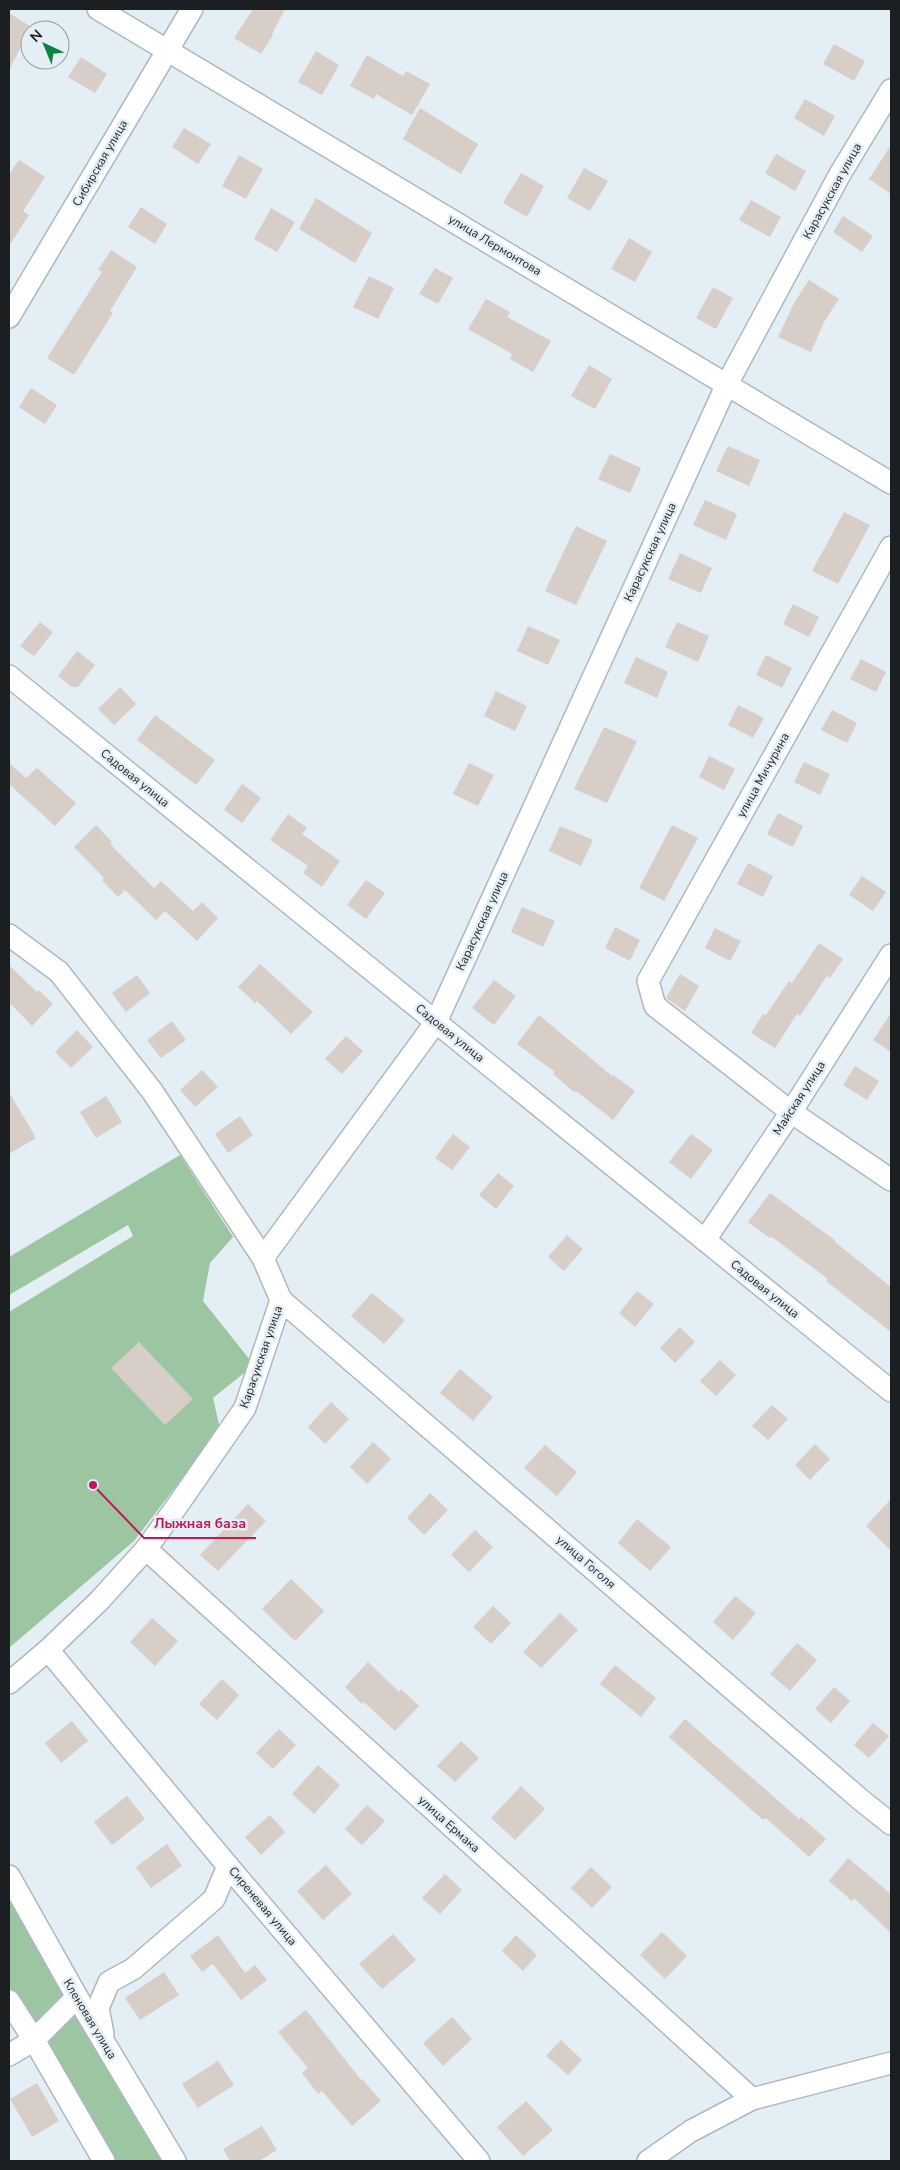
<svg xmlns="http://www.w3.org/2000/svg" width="900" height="2170" font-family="'Nunito Sans',sans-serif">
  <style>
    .green { fill: #9cc6a2 }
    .building { fill: #d7cec7 }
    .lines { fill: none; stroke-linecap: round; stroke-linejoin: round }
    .minor-casing { stroke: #afb8bf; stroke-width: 24 }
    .minor { stroke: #fff; stroke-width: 21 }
    .labels { text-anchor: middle; stroke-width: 5; stroke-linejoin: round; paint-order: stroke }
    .street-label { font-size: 12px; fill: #1c1f22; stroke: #e4eef5 }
    .leader { fill: none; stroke: #c2185b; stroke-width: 2 }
    .callout-dot { fill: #c2185b; stroke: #e4eef5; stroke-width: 2 }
    .callout-label { font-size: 14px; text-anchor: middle; font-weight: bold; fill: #c2185b; stroke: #e4eef5; stroke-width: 5; stroke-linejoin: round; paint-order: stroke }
  </style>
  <rect width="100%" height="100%" fill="#e4eef5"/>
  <g class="green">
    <path d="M180 1155 233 1237 210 1263 203 1301 254 1365 213 1398 220 1429 134 1541 9 1648V1312L133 1236 128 1225 9 1295V1257Z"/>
    <path d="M9 1894 69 1993 34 2028 9 1988Z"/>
    <path d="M76 2004 169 2161H113L40 2039Z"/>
  </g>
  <g class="building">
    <path d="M253 9H285L272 34 273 35 261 54 234 38Z"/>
    <path d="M9 13 33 28 30 30 9 70Z"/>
    <path d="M834 44 865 61 854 81 823 64Z"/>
    <path d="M316 51 339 65 322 95 298 82Z"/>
    <path d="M367 55 403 76 406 71 430 84 412 115 376 94 374 99 350 86Z"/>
    <path d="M81 57 107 74 95 93 68 77Z"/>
    <path d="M805 99 835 116 824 136 794 118Z"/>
    <path d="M420 108 478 144 461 174 403 139Z"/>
    <path d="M184 128 211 144 198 164 172 147Z"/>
    <path d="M891 145V194L869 179Z"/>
    <path d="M776 154 806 171 795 191 765 173Z"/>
    <path d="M239 155 263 169 246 199 222 186Z"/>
    <path d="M19 160 45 177 23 211 29 215 9 246V175Z"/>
    <path d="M584 168 608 181 590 211 567 198Z"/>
    <path d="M521 173 544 186 527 217 503 203Z"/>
    <path d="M316 198 372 233 355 263 299 229Z"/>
    <path d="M751 200 781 217 770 237 739 220Z"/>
    <path d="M141 207 167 224 155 244 128 227Z"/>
    <path d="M271 208 295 222 277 252 254 239Z"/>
    <path d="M843 216 873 236 862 252 833 232Z"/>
    <path d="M629 238 652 252 635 282 611 269Z"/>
    <path d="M111 250 137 267 110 311 113 313 74 375 47 358 102 272 98 270Z"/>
    <path d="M435 268 453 278 438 304 419 294Z"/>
    <path d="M369 276 394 288 378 319 353 307Z"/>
    <path d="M809 280 839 299 824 322 811 352 778 337 794 303Z"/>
    <path d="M713 287 733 298 716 329 696 318Z"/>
    <path d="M486 299 510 312 507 317 551 341 533 372 510 359 512 354 468 329Z"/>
    <path d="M589 365 612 379 595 409 571 396Z"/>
    <path d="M31 388 57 405 45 424 19 407Z"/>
    <path d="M728 446 760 460 749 486 716 471Z"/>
    <path d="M610 454 641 468 630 493 598 479Z"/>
    <path d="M705 500 737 514 726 540 693 525Z"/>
    <path d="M844 512 870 525 838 584 812 571Z"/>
    <path d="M576 526 607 541 576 605 545 591Z"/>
    <path d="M680 553 712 568 701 593 668 579Z"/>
    <path d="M793 604 819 617 809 637 783 624Z"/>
    <path d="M40 622 53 632 34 656 20 646Z"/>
    <path d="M677 622 709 636 698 662 665 647Z"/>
    <path d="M528 626 560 640 548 665 517 651Z"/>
    <path d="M77 651 95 665 78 687H72L58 676Z"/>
    <path d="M766 655 792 668 782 688 756 675Z"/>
    <path d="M636 657 668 672 657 698 624 683Z"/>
    <path d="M861 659 886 672 876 692 850 679Z"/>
    <path d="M120 687 136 704 114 725 98 709Z"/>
    <path d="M496 691 527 706 515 731 484 716Z"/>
    <path d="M738 705 764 718 753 738 728 725Z"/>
    <path d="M832 710 857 723 847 743 821 730Z"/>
    <path d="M155 715 215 760 196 785 137 740Z"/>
    <path d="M604 727 637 741 607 803 574 789Z"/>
    <path d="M709 756 735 769 724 790 699 777Z"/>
    <path d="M804 762 830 774 820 795 794 782Z"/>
    <path d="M9 763 26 778 37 768 76 803 55 826 9 784Z"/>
    <path d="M469 763 494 775 478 806 453 794Z"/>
    <path d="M242 784 261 798 242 823 224 810Z"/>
    <path d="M778 813 803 826 793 847 767 834Z"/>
    <path d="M288 814 307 828 302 834 340 861 322 887 303 873 308 866 270 840Z"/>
    <path d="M96 825 112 842 110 844 154 888 161 881 193 911 202 902 218 918 197 941 165 911 156 920 125 890 118 897 102 880 104 878 74 847Z"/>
    <path d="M672 825 698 838 664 901 639 888Z"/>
    <path d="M560 826 593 840 581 866 549 851Z"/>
    <path d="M748 863 773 876 763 897 737 884Z"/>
    <path d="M862 876 886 892 873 911 849 895Z"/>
    <path d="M366 880 385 893 366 919 347 905Z"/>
    <path d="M522 907 555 921 543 947 511 932Z"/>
    <path d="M615 927 640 940 630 961 605 948Z"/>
    <path d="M715 928 741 941 730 961 705 948Z"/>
    <path d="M819 943 843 959 830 978 827 976 800 1016 797 1014 775 1048 751 1033 763 1014 766 1015 789 981 792 983Z"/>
    <path d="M260 964 313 1012 291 1034 257 1001 255 1003 238 987Z"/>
    <path d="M9 965 37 992 39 990 53 1004 32 1026 9 1002Z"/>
    <path d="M680 974 699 986 685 1011 666 998Z"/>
    <path d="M137 975 150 993 126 1012 112 993Z"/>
    <path d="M494 980 516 996 494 1025 472 1008Z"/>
    <path d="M891 1013V1052L873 1040Z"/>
    <path d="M539 1015 612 1076 613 1075 635 1091 613 1120 576 1091 574 1092 553 1074 555 1072 517 1044Z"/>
    <path d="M172 1021 186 1040 161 1058 147 1040Z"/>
    <path d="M77 1030 93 1047 71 1068 55 1052Z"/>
    <path d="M346 1036 363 1051 342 1074 325 1059Z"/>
    <path d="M855 1066 879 1081 867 1100 843 1085Z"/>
    <path d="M202 1070 218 1087 195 1107 180 1090Z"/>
    <path d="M9 1092 36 1138 9 1154Z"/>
    <path d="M106 1096 122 1122 96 1138 80 1112Z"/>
    <path d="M240 1116 253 1135 228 1153 215 1134Z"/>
    <path d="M453 1134 470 1147 452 1170 435 1158Z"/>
    <path d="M691 1134 713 1150 691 1179 669 1162Z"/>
    <path d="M498 1173 514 1186 496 1209 479 1195Z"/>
    <path d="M770 1193 836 1241 835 1242 891 1287V1332L826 1281 828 1279 772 1237 770 1238 748 1222Z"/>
    <path d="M567 1235 583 1249 564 1271 548 1257Z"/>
    <path d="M637 1291 654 1304 635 1327 619 1313Z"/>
    <path d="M372 1293 405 1320 384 1344 351 1316Z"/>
    <path d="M680 1327 695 1342 675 1363 660 1348Z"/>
    <path d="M139 1342 193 1399 165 1425 111 1368Z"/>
    <path d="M720 1360 736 1375 716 1396 700 1381Z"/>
    <path d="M460 1369 493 1397 473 1421 440 1393Z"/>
    <path d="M331 1402 349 1419 325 1444 308 1427Z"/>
    <path d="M772 1405 788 1419 768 1440 752 1426Z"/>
    <path d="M373 1442 391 1459 367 1484 350 1467Z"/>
    <path d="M815 1444 830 1459 810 1480 795 1465Z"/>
    <path d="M545 1445 577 1472 557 1496 524 1468Z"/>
    <path d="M430 1493 448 1510 424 1535 407 1518Z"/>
    <path d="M891 1499V1551L866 1526Z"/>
    <path d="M248 1504 266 1521 218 1571 200 1555Z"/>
    <path d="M637 1519 671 1547 650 1571 618 1543Z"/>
    <path d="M475 1530 493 1547 469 1572 451 1555Z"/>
    <path d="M291 1579 324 1611 295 1641 262 1609Z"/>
    <path d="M735 1596 756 1613 733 1640 713 1622Z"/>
    <path d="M493 1606 511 1623 491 1644 473 1627Z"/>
    <path d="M560 1613 578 1630 541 1668 523 1652Z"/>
    <path d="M152 1618 178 1641 155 1666 130 1642Z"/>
    <path d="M797 1643 817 1660 790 1691 770 1674Z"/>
    <path d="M368 1662 399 1692 401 1689 419 1706 395 1731 364 1702 362 1704 345 1687Z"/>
    <path d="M615 1665 656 1698 641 1717 600 1684Z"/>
    <path d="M222 1679 239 1695 217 1720 199 1704Z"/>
    <path d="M834 1687 850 1701 831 1723 815 1709Z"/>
    <path d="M685 1719 799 1819 801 1817 826 1839 809 1857 766 1818 763 1820 669 1737Z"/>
    <path d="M72 1721 88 1741 61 1763 45 1743Z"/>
    <path d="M873 1723 889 1736 869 1758 854 1745Z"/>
    <path d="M279 1729 296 1745 273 1769 256 1753Z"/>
    <path d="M461 1741 479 1758 455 1782 437 1766Z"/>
    <path d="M318 1765 340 1785 314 1814 292 1794Z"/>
    <path d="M521 1786 545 1809 515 1840 491 1818Z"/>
    <path d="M127 1796 145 1819 112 1845 94 1822Z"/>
    <path d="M367 1805 385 1821 362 1845 345 1829Z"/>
    <path d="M270 1815 285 1832 261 1855 245 1837Z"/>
    <path d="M167 1844 182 1866 151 1888 136 1867Z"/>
    <path d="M848 1858 891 1894V1933L854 1898 852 1901 829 1881Z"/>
    <path d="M326 1865 352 1894 323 1920 297 1891Z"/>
    <path d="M591 1867 612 1887 592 1908 571 1888Z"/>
    <path d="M445 1874 462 1890 440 1914 422 1898Z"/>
    <path d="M662 1932 687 1956 665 1979 640 1955Z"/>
    <path d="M393 1934 416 1960 382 1989 359 1964Z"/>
    <path d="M218 1935 245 1973 255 1965 267 1980 241 2000 213 1964 202 1972 190 1956Z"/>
    <path d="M516 1935 537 1955 523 1971 502 1951Z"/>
    <path d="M164 1972 179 1995 140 2020 125 1998Z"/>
    <path d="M306 2010 361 2080 362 2079 381 2101 352 2126 322 2091 318 2094 302 2073 308 2068 278 2032Z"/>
    <path d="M452 2017 472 2039 443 2066 423 2043Z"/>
    <path d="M561 2040 582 2060 568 2075 546 2056Z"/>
    <path d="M218 2061 234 2085 198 2108 182 2084Z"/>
    <path d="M37 2083 59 2121 32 2137 10 2099Z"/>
    <path d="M526 2101 553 2130 523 2156 497 2127Z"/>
    <path d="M262 2126 277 2150 259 2161H230L223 2149Z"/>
  </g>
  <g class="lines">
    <defs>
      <g id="minor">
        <path d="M98 9 891 483"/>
        <path d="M9 317 192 9"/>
        <path d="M891 547 648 981 655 1006 791 1112 891 1180"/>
        <path d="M9 676 891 1391"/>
        <path d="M9 935 59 972 152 1091 263 1258"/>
        <path d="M705 1240 791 1112 891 955"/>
        <path d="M281 1300 861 1800 891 1824"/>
        <path d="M146 1549 752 2099"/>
        <path d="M48 1650 228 1866 479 2161"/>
        <path d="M9 1683 48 1650 99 1601 146 1549 177 1506 245 1408 281 1300 263 1258 436 1022 727 384 840 174 891 90"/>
        <path d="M9 1876 77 1997 175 2161"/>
        <path d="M9 2001 34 2040 104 2161"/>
        <path d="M103 2034 98 2008 109 1982 133 1969 214 1899 228 1866"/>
        <path d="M9 2055 34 2040 77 1997"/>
        <path d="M648 2161 691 2131 752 2099 891 2063"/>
      </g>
    </defs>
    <use href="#minor" class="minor-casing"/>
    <use href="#minor" class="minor"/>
  </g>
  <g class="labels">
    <g class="street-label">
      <text transform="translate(100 163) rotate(-60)" y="4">Сибирская улица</text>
      <text transform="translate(832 191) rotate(-61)" y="4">Карасукская улица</text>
      <text transform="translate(495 245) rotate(31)" y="4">улица Лермонтова</text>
      <text transform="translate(650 552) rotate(-65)" y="4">Карасукская улица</text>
      <text transform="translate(763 775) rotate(-61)" y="4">улица Мичурина</text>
      <text transform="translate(135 778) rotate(39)" y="4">Садовая улица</text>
      <text transform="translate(482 921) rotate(-65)" y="4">Карасукская улица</text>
      <text transform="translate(450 1033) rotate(39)" y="4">Садовая улица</text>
      <text transform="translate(799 1098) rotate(-57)" y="4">Майская улица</text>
      <text transform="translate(765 1289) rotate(39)" y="4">Садовая улица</text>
      <text transform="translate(261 1357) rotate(-71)" y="4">Карасукская улица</text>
      <text transform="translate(586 1562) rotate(41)" y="4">улица Гоголя</text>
      <text transform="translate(449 1824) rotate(42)" y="4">улица Ермака</text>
      <text transform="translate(263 1906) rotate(50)" y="4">Сиреневая улица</text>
      <text transform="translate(90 2019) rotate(59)" y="4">Кленовая улица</text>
    </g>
  </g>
  <path class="leader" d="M93 1485L144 1538H256"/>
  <circle class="callout-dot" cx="93" cy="1485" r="5"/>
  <g class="callout-label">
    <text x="200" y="1528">Лыжная база</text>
  </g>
  <rect width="900" height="2170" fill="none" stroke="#1c1f22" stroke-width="20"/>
  <g transform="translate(45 45) rotate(316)"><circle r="24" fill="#e4eef5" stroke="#949ba1"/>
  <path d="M0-4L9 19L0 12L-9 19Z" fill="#0b833c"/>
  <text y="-8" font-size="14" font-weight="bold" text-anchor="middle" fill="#1c1f22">N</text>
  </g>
</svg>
